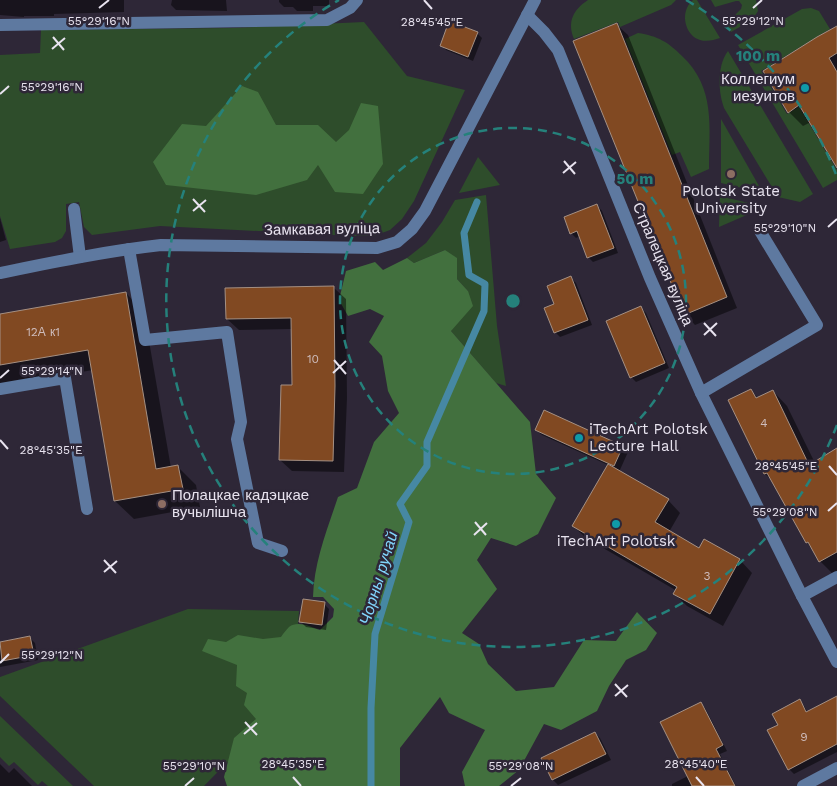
<svg xmlns="http://www.w3.org/2000/svg" width="837" height="786" font-family="'Work Sans',sans-serif">
  <style>
    .green { fill: #2e4d2b }
    .forest { fill: #42703e }
    .shadow { fill: #0007 }
    .lines { fill: none; stroke-linecap: round; stroke-linejoin: round }
    .stream { stroke: #4688a3; stroke-width: 7 }
    .building { fill: #814922; stroke: #a59083 }
    .minor { stroke: #5e79a0; stroke-width: 12 }
    .ticks { fill: none; stroke: #e8e3ef; stroke-width: 2 }
    .ring { fill: none; stroke: #25817b; stroke-width: 2.5; stroke-dasharray: 9 6 }
    .culture-dot { fill: #0f9aa8; stroke: #2e2737; stroke-width: 2 }
    .education-dot { fill: #8d6e63; stroke: #2e2737; stroke-width: 2 }
    .labels { text-anchor: middle; stroke-width: 5; stroke-linejoin: round; paint-order: stroke }
    .number-label { font-size: 12px; fill: #cebcbc }
    .poi-label { font-size: 15px; fill: #e8e3ef; stroke: #2e2737 }
    .street-label { font-size: 15px; fill: #e8e3ef; stroke: #2e2737 }
    .water-label { font-size: 16px; font-style: italic; fill: #81d4fb; stroke: #2e2737 }
    .ticks-label { font-size: 12px; text-anchor: middle; fill: #e8e3ef; stroke: #2e2737; stroke-width: 5; stroke-linejoin: round; paint-order: stroke }
    .centre { fill: #25817b; stroke: #2e2737; stroke-width: 2.5 }
    .ring-label { font-size: 15px; text-anchor: middle; font-weight: bold; fill: #25817b; stroke: #2e2737; stroke-width: 5; stroke-linejoin: round; paint-order: stroke }
  </style>
  <rect width="100%" height="100%" fill="#2e2737"/>
  <g class="green">
    <path d="M588 0H676L671 5 620 27 618 22 574 39C567 22 573 10 588 0Z"/>
    <path d="M693 0H697L720 38C714 40 707 42 700 40 687 36 681 18 688 6 688 5 693 0 693 0Z"/>
    <path d="M711 0H756L758 11 752 20 731 32 726 24 741 9 742 5 739 1H736L715 7Z"/>
    <path d="M811 8 819 11 830 29 761 71 787 114 799 107 837 170V180L823 188 738 45 802 9Z"/>
    <path d="M364 22 407 76 465 90 414 201 402 219 390 230 374 236H354L160 226 92 235 84 227 79 202 66 204V231L62 238 55 242 10 249 0 216V55L40 53 41 30 232 28Z"/>
    <path d="M638 33C658 36 668 42 682 56 716 88 709 127 709 169L691 177 680 152 672 155 625 39Z"/>
    <path d="M728 51 813 194 800 202 778 197 724 108C718 92 717 65 728 51Z"/>
    <path d="M721 119 763 193 721 183Z"/>
    <path d="M478 157 500 185 459 193Z"/>
    <path d="M486 195 497 326 506 386 496 383 451 331 468 291 457 279 445 250 414 263 407 258 426 243 442 222 455 200Z"/>
    <path d="M720 196 765 207 719 227Z"/>
    <path d="M188 609 299 611 298 624 307 625 260 729 204 786H94L0 696V677Z"/>
    <path d="M0 716 73 786H48L42 781 38 785 14 762 9 766 0 757Z"/>
  </g>
  <g class="forest">
    <path d="M242 86 258 92 276 125H318L336 142 349 130 361 103 378 106 383 164 363 194 335 192 318 165 307 180 256 195 166 185 153 162 182 124 206 126Z"/>
    <path d="M445 250 457 258V279L468 291 473 306 451 331 530 422 536 474 556 498 538 534 516 546 491 538 477 560 497 589 462 633 479 644 488 664 516 691 554 687 584 640 616 641 637 612 657 633 646 650 626 660 609 686 597 711 561 730 544 724 519 770 499 786H465L462 772 485 730 449 713 440 697 400 748V786H227L224 777 234 738 256 719 244 705 247 693 236 686 237 665 202 651 208 639 226 642 238 635 263 639 281 637C283 634 286 630 289 627 298 620 311 627 320 630L333 617 334 609 323 597H313C314 562 327 530 338 497L357 488 374 442 399 413 388 391 382 356 369 342 384 316 370 309 348 316 339 300 346 271 375 262 383 270 407 258 414 263Z"/>
  </g>
  <g class="shadow">
    <path d="M0 0H124V12L54 14V16H24V17L0 15Z"/>
    <path d="M172 0H226L227 11 176 10 171 5Z"/>
    <path d="M279 0H329V6H313V11H297L293 7H284L279 2Z"/>
    <path d="M617 25 628 35 737 308 695 325 685 314Z"/>
    <path d="M837 27V165L811 122 803 126 789 112Z"/>
    <path d="M477 33 482 38 473 61 446 50 441 45Z"/>
    <path d="M597 205 602 211 618 253 593 262 588 257 580 236 576 238 571 233Z"/>
    <path d="M0 218 6 240 0 242Z"/>
    <path d="M570 277 576 283 592 325 560 337 555 332Z"/>
    <path d="M334 288 346 299 347 398 344 472 292 471 280 460 293 386 292 329 239 330 227 319Z"/>
    <path d="M126 293 144 312 171 468 178 467 196 485 200 507 134 519 115 501 93 370 0 386V315Z"/>
    <path d="M641 308 646 313 669 368 636 382 631 377Z"/>
    <path d="M751 391 758 398 773 391 787 406 815 463 837 450V574L834 575 820 561 812 548 807 542 773 481 765 474Z"/>
    <path d="M545 412 622 447 628 452 619 472 668 500 680 513 669 532 699 549 704 541 740 560 752 573 723 626 687 606 675 594 677 591 586 538 573 526 608 465 542 435 536 430Z"/>
    <path d="M324 604 329 609 326 630 306 627 301 622Z"/>
    <path d="M30 638 35 643 38 660 0 667V644Z"/>
    <path d="M799 701 804 706 808 713 837 702V752L794 774 789 769 779 725Z"/>
    <path d="M700 703 705 708 727 751 720 754 736 786H672V784L688 776Z"/>
    <path d="M595 733 600 738 611 760 558 785 553 780 543 758Z"/>
    <path d="M0 764 9 773 14 768 32 786H0Z"/>
  </g>
  <g class="lines">
    <path class="stream" d="M371 786V708L375 634 409 522 400 504 427 466V442L484 311 485 284 469 275 464 233 477 202"/>
  </g>
  <g class="building">
    <path d="M449 21 478 32 468 57 440 46Z"/>
    <path d="M617 23 727 297 684 315 573 41Z"/>
    <path d="M837 26V53L829 58 837 72V168L799 105 788 113 763 71 817 37Z"/>
    <path d="M597 204 614 248 587 258 577 231 570 234 564 217Z"/>
    <path d="M571 276 588 320 554 333 544 308 554 304 547 286Z"/>
    <path d="M334 286 335 386 333 461 279 460 281 385H292L291 318 226 319 225 288Z"/>
    <path d="M126 292 156 469 178 465 183 489 114 501 88 350 0 365V314Z"/>
    <path d="M641 306 665 363 630 378 606 321Z"/>
    <path d="M751 389 756 398 773 390 809 465 837 448V552L819 562 808 542 806 543 767 473 764 474 728 400Z"/>
    <path d="M544 410 623 446 614 466 535 430Z"/>
    <path d="M608 464 669 499 655 522 699 548 704 539 740 559 710 614 673 594 677 587 572 526Z"/>
    <path d="M303 599 325 602 322 625 299 622Z"/>
    <path d="M30 636 34 655 2 661 0 642Z"/>
    <path d="M837 696V744L788 770 767 730 778 725 772 714 800 699 806 712Z"/>
    <path d="M701 702 723 745 716 749 735 786H692L660 722Z"/>
    <path d="M595 732 606 754 552 780 541 758Z"/>
  </g>
  <g class="lines">
    <g class="minor">
      <path d="M527 15 544 32 558 50 650 278 701 393 802 596 837 662"/>
      <path d="M0 25 327 20 350 8 357 0"/>
      <path d="M74 209 80 257"/>
      <path d="M129 249 145 340 227 332 241 422 237 439 258 543 282 551"/>
      <path d="M0 273C54 262 107 251 161 245L377 248 397 242 412 229 425 211 535 0"/>
      <path d="M0 389 65 378 87 509"/>
      <path d="M701 393 817 325 760 231"/>
      <path d="M802 596 837 577"/>
      <path d="M803 786 837 768"/>
    </g>
  </g>
  <path class="ticks" d="M424 0 432 9M99 8 109 0M753 8 762 0M53 37 64 50M52 49 65 38M0 94 9 86M564 161 575 174M563 173 576 162M193 199 205 212M193 211 206 200M828 227 837 219M704 323 716 336M704 335 717 323M334 360 346 374M333 373 346 361M0 378 9 370M0 440 8 449M829 466 837 475M828 511 837 503M475 522 486 535M474 535 487 523M104 560 116 573M104 572 117 561M0 663 9 654M615 684 627 697M615 696 628 685M245 722 257 735M244 734 257 723M293 777 301 786M696 777 704 786M185 786 194 778M511 786 521 778"/>
  <g class="ring">
    <circle cx="513" cy="301" r="173"/>
    <path d="M837 425A347 347 0 1 1 339 0M686 0A347 347 0 0 1 837 177"/>
  </g>
  <g class="culture-dot">
    <circle cx="805" cy="88" r="5"/>
    <circle cx="579" cy="438" r="5"/>
    <circle cx="616" cy="524" r="5"/>
  </g>
  <g class="education-dot">
    <circle cx="731" cy="174" r="5"/>
    <circle cx="162" cy="504" r="5"/>
  </g>
  <g class="labels">
    <g class="number-label">
      <text x="43" y="336">12А к1</text>
      <text x="313" y="363">10</text>
      <text x="764" y="427">4</text>
      <text x="707" y="580">3</text>
      <text x="804" y="741">9</text>
    </g>
    <g class="poi-label">
      <text x="795" y="84" text-anchor="end">Коллегиум<tspan x="795" dy="17">иезуитов</tspan></text>
      <text x="731" y="196">Polotsk State<tspan x="731" dy="17">University</tspan></text>
      <text x="589" y="434" text-anchor="start">iTechArt Polotsk<tspan x="589" dy="17">Lecture Hall</tspan></text>
      <text x="172" y="500" text-anchor="start">Полацкае кадэцкае<tspan x="172" dy="17">вучылішча</tspan></text>
      <text x="616" y="546">iTechArt Polotsk</text>
    </g>
    <g class="street-label">
      <text transform="translate(322 229) rotate(-1)" y="5">Замкавая вуліца</text>
      <text transform="translate(663 264) rotate(67)" y="5">Стралецкая вуліца</text>
    </g>
    <g class="water-label">
      <text transform="translate(378 578) rotate(-73)" y="6">Чорны ручай</text>
    </g>
  </g>
  <g class="ticks-label">
    <text x="99" y="25">55°29'16"N</text>
    <text x="753" y="25">55°29'12"N</text>
    <text x="432" y="26">28°45'45"E</text>
    <text x="52" y="91">55°29'16"N</text>
    <text x="785" y="232">55°29'10"N</text>
    <text x="52" y="375">55°29'14"N</text>
    <text x="51" y="454">28°45'35"E</text>
    <text x="786" y="470">28°45'45"E</text>
    <text x="785" y="516">55°29'08"N</text>
    <text x="52" y="659">55°29'12"N</text>
    <text x="293" y="768">28°45'35"E</text>
    <text x="696" y="768">28°45'40"E</text>
    <text x="194" y="770">55°29'10"N</text>
    <text x="521" y="770">55°29'08"N</text>
  </g>
  <circle cx="513" cy="301" r="8" class="centre"/>
  <g class="ring-label">
    <text x="758" y="61">100 m</text>
    <text x="635" y="184">50 m</text>
  </g>
</svg>
